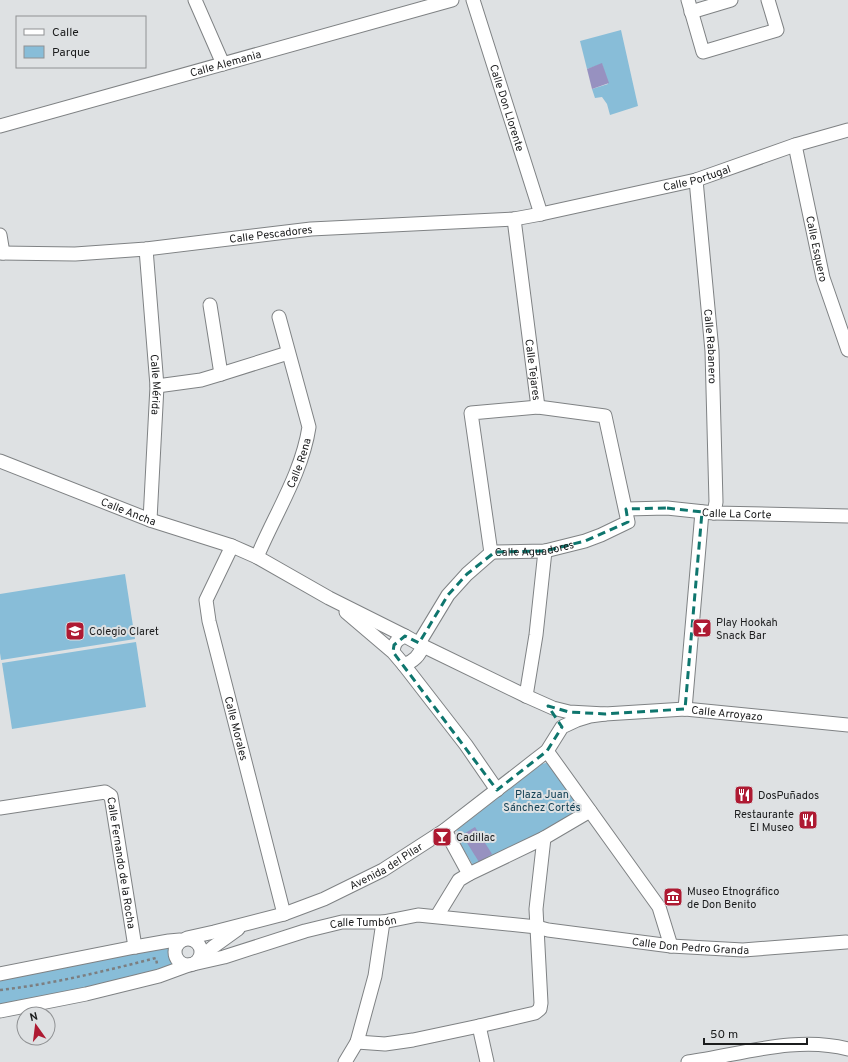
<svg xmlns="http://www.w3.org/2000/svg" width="848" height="1062" font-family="Overpass,sans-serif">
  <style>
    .green { fill: #88bdd8 }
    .water { fill: #9791c0 }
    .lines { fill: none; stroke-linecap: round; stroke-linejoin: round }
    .street-casing { stroke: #7f8284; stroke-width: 15 }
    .path { stroke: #7c7e80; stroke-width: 2.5; stroke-dasharray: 3 3; stroke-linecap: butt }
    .street { stroke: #fff; stroke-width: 13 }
    .marked { fill: none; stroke: #0f766e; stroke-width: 3; stroke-dasharray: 8 5; stroke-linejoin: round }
    .labels { text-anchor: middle; stroke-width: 4; stroke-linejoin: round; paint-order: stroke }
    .street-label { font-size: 11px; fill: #1b1c1d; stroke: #dee1e3 }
    .poi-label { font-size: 11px; fill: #1b1c1d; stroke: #dee1e3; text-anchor: start }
    .park-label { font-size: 11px; fill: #154256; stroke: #dee1e3 }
  </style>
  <rect width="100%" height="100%" fill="#dee1e3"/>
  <g class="green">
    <path d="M621 30 638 106 610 115 607 104 602 97 595 98 592 89 608 84 602 64 587 69 580 41Z"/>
    <path d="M125 574 135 639 1 660 0 653V594Z"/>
    <path d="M136 642 146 707 12 729 2 663Z"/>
    <path d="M549 762 580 804V812L481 865 474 867 455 835 458 829 542 764Z"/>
    <path d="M170 945 173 956 174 966 97 988 0 1005V977Z"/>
  </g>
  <g class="water">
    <path d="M602 63 609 83 592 89 587 69Z"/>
    <path d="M475 827 492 854 479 862 462 835Z"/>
  </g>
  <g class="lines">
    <defs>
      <g id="street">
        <path d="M195 0 223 64"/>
        <path id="s1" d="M473 0 541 214"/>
        <path d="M688 0 703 52 777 30 768 0"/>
        <path d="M691 12 731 0"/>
        <path id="s2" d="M0 126 452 0"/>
        <path id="s3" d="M795 145 823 278 848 350"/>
        <path id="s4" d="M696 180 712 351 716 502 714 513"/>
        <path id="s5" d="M514 219 538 407"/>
        <path d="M0 235 3 253"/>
        <path id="s6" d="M146 249 157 386 150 520"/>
        <path id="s7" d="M0 253 75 254 146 249 311 229 514 219 541 214 696 180 795 145 848 130"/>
        <path d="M210 305 221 374"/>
        <path d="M157 386 201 380 221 374 288 353"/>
        <path id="s8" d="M0 461 150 520 232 546 257 557 329 598 405 636"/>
        <path id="s9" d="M626 509 667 508 714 513 848 516"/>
        <path id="s10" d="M232 546 206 600 209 621 284 914"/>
        <path id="s11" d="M257 557C275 514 302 473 309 427L279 317"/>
        <path d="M346 612 393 652 404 665C414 661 419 656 423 646L405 636C396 640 394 643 393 652"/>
        <path id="s12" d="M419 643 448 595 467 574 491 553 495 552 545 551 585 541 601 535 628 522 605 416 538 407 471 413 491 553"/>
        <path id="s13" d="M423 646 526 696 553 708 569 712 605 714 685 709 848 725"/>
        <path d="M404 665 466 745 497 790"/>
        <path d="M526 696 536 635 545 551"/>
        <path d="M685 709 702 512"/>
        <path d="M547 751 659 907 671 946"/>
        <path id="s14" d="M0 808 105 792 111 796 135 947"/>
        <path d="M445 830 469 874 544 838 590 811"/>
        <path d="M437 916 459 880 469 874"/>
        <path id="s15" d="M187 938 214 932 284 914 324 899 383 870 445 830 534 761 547 751 562 727 577 720 590 716 605 714"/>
        <circle cx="188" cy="952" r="13"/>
        <path d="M200 959 213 947 238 929"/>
        <path id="s16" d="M193 964 224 957 305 931 342 922H383L418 915 537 927 548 930 671 946 743 950 846 942"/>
        <path d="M0 974 135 947 169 941 180 940"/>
        <path d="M0 1011 86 994 159 976 189 965"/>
        <path d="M479 1026 487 1062"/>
        <path d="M357 1042 385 1044 413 1040 479 1026 535 1013 540 1009 541 1003 536 909 544 838"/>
        <path d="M345 1062 357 1042 375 976 383 922"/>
        <path d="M688 1062C740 1055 796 1035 848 1049"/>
      </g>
    </defs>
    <use href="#street" class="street-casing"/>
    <path class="path" d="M0 990C53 984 105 971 156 958L157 964"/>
    <use href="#street" class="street"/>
  </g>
  <path class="marked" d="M667 508 702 512 685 709 605 714 569 712 548 706 562 727 547 751 497 790 393 652 394 645 405 636 419 643 448 595 467 574 495 552 545 551 585 541 628 522 626 509Z"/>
  <defs>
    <symbol id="bar-square" viewBox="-11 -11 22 22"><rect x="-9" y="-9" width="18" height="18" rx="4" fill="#ae1a32" stroke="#dee1e3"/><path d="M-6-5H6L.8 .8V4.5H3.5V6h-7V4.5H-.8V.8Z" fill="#fff"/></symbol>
    <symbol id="school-square" viewBox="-11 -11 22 22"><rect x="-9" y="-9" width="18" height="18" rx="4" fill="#ae1a32" stroke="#dee1e3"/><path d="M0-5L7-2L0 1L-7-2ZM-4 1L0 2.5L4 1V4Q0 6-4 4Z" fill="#fff"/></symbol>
    <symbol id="restaurant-square" viewBox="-11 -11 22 22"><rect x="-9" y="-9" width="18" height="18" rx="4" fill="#ae1a32" stroke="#dee1e3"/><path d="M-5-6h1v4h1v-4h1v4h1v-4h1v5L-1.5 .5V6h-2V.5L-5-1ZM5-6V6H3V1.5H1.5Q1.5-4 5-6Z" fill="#fff"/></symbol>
    <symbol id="museum-square" viewBox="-11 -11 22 22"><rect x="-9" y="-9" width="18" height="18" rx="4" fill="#ae1a32" stroke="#dee1e3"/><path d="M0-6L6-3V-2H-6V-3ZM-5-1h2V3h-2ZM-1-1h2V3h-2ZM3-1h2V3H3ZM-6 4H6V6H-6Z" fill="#fff"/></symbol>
  </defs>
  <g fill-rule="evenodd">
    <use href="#bar-square" x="691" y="617" width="22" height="22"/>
    <use href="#school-square" x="64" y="620" width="22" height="22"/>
    <use href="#restaurant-square" x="733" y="784" width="22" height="22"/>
    <use href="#restaurant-square" x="797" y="809" width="22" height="22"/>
    <use href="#bar-square" x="431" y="826" width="22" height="22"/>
    <use href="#museum-square" x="662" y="886" width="22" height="22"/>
  </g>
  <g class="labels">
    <g class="street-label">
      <text dy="4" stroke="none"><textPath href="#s2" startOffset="234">Calle Alemania</textPath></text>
      <text dy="4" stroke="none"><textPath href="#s1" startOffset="113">Calle Don Llorente</textPath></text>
      <text dy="4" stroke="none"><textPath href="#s7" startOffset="703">Calle Portugal</textPath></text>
      <text dy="4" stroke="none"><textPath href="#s7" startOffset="272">Calle Pescadores</textPath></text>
      <text dy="4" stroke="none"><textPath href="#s3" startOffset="106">Calle Esquero</textPath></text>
      <text dy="4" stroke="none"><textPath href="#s4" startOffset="167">Calle Rabanero</textPath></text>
      <text dy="4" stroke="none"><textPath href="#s5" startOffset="152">Calle Tejares</textPath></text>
      <text dy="4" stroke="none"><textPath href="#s6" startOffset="136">Calle Mérida</textPath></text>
      <text dy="4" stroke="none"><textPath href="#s11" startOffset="103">Calle Rena</textPath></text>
      <text dy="4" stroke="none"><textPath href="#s8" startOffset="138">Calle Ancha</textPath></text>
      <text dy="4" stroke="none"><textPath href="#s9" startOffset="111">Calle La Corte</textPath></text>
      <text dy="4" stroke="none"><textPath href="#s12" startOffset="160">Calle Aguadores</textPath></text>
      <text dy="4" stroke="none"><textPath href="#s13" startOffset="319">Calle Arroyazo</textPath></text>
      <text dy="4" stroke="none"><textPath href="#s10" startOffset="192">Calle Morales</textPath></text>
      <text dy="4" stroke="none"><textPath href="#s14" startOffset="181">Calle Fernando de la Rocha</textPath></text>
      <text dy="4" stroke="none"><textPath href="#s15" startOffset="213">Avenida del Pilar</textPath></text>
      <text dy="4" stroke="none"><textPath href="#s16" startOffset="176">Calle Tumbón</textPath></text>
      <text dy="4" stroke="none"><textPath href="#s16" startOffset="506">Calle Don Pedro Granda</textPath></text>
    </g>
    <g class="poi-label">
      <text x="716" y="626">Play Hookah<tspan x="716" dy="13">Snack Bar</tspan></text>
      <text x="89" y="635">Colegio Claret</text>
      <text x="758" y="799">DosPuñados</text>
      <text x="794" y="818" text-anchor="end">Restaurante<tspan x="794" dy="13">El Museo</tspan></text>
      <text x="456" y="841">Cadillac</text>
      <text x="687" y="895">Museo Etnográfico<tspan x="687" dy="13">de Don Benito</tspan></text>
    </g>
    <g class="park-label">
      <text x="542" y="798">Plaza Juan<tspan x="542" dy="13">Sánchez Cortés</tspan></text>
    </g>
  </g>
  <rect x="16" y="16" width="130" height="52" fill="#dee1e3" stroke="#909294"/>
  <rect x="24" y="29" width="20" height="6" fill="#ffffff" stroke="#909294"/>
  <text x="52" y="36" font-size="12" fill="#1b1c1d">Calle</text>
  <rect x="24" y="46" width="20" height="12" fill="#88bdd8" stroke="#909294"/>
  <text x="52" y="56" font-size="12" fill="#1b1c1d">Parque</text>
  <g transform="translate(36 1026) rotate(346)"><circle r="19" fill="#dee1e3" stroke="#909294"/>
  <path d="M0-3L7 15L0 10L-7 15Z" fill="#ae1a32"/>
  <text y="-6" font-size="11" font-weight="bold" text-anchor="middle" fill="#1b1c1d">N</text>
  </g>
  <path d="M704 1038v6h103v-6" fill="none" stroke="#1b1c1d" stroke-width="2"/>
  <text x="710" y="1038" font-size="12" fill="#1b1c1d" stroke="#dee1e3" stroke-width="3" paint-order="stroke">50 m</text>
</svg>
